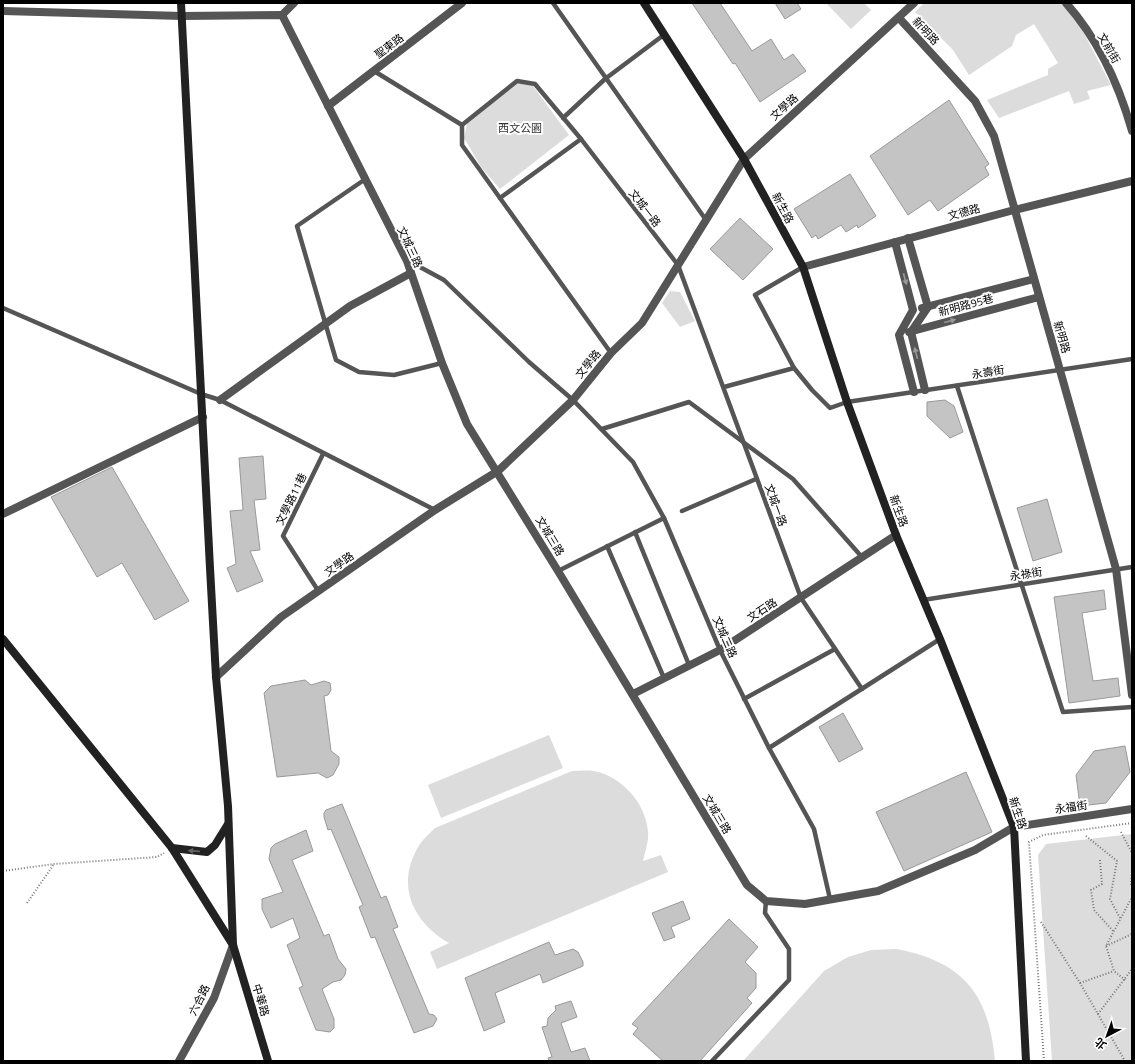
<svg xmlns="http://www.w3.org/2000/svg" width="1135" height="1064" font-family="'Titillium Web','Noto Sans TC',sans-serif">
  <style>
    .green { fill: #dcdcdc }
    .building { fill: #c4c4c4; stroke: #999 }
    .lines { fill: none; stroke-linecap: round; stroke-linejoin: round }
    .path { stroke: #777; stroke-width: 2; stroke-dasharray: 1 2; stroke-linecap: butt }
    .service { stroke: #555; stroke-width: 4.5 }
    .minor { stroke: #555; stroke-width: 8 }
    .tertiary { stroke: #555; stroke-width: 8 }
    .secondary { stroke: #222; stroke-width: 8 }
    .oneway { fill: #999 }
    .oneway2 { fill: #646464 }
    .labels { text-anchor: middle; stroke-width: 4; stroke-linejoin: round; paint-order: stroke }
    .street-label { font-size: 11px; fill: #000; stroke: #fff }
    .park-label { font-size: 11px; fill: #333; stroke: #fff }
  </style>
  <rect width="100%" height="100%" fill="#fff"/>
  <g class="green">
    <path d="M826 3H864L871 10 851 29Z"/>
    <path d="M924 3H1061L1078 22 1111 85 1087 91 1090 99 1074 104 1069 91 999 118 987 100 1048 75V69L1058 63 1034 24 1016 35 1012 46 969 75 953 50 915 12Z"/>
    <path d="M517 83 533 86 569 135 500 189 481 167 464 138 467 124Z"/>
    <path d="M670 291 680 292 695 321 680 327 662 303Z"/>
    <path d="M549 735 563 768 441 818 428 785Z"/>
    <path d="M572 771C579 771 587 770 594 771 622 777 645 802 648 831 649 842 645 851 643 861L661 855 668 872 437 969 430 952 449 943C411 921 395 883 420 844 424 838 430 833 435 828Z"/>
    <path d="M1132 834V1061H1052L1038 855 1046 844Z"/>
    <path d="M897 949C964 962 989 995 995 1061H743L824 971 848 957 871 950Z"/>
  </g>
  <g class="building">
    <path d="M692 3H720L752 51 771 39 784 60 793 54 806 71 760 102 735 63 733 64Z"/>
    <path d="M775 3H797L801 9 785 19Z"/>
    <path d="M949 100 989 164 985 167 989 175 938 211 930 200 908 215 870 156Z"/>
    <path d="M850 174 876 216 858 228 857 225 846 232 841 225 818 239 816 235 812 238 794 209Z"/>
    <path d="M740 218 773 249 743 280 710 249Z"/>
    <path d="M945 400 954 406 963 432 950 438 927 416V402Z"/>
    <path d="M263 456 266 499 254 500 260 550 250 551 263 581 237 592 227 568 236 564 230 511 243 510 239 458Z"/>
    <path d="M112 467 189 601 155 620 122 563 97 577 51 497Z"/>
    <path d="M1047 499 1062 552 1033 561 1017 508Z"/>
    <path d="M1104 590 1106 609 1082 613 1093 681 1118 678 1120 696 1069 703 1054 597Z"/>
    <path d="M305 680 311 685 324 681 330 683 331 690 328 695 324 696 331 751 339 757V764L333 775 327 778 318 773 277 777 264 693 271 686Z"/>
    <path d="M843 713 863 749 839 762 819 727Z"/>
    <path d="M1125 746 1130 772 1106 803 1080 806 1076 775 1094 751Z"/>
    <path d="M966 772 992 832 904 871 876 812Z"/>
    <path d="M342 804 381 898 386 896 398 927 393 929 429 1014 434 1015 437 1019 433 1026 414 1033 375 937 371 938 359 907 363 905 331 829 328 830 324 817V813L326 810Z"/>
    <path d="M306 830 313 851 292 860 324 936 329 934 338 959 346 969 345 975 341 980 333 982 322 989 334 1019V1028L330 1032 316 1030 299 988 303 986 287 945 300 938 293 918 271 928 262 909V899L283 892 269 859 271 848 275 844Z"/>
    <path d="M683 901 690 919 671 927 675 937 664 941 652 913Z"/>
    <path d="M729 919 758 947 745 962 756 973V988L747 998 752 1003 700 1061H663L633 1034 638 1028 632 1024Z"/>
    <path d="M549 942 555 955 573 949 578 952 583 962V966L543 983 540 974 495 993 505 1022 484 1031 465 978Z"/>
    <path d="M571 1001 577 1017 561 1023 571 1052 585 1048 590 1061H549L548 1058 552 1057 542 1027 547 1026 548 1018 556 1010 555 1006Z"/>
  </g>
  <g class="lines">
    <g class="path">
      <path d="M1121 832 1132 853"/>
      <path d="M1086 836 1117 861 1110 899 1121 920"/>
      <path d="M1100 860 1102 884 1091 890 1094 910 1114 932"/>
      <path d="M3 871 54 864 157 857 164 853"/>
      <path d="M1132 872 1131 884 1132 886"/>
      <path d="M27 903 54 864"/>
      <path d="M1041 922 1080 983 1125 1061"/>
      <path d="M1106 946 1132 934"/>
      <path d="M1125 980 1114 971 1106 946 1132 897"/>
      <path d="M1080 983 1114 971"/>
      <path d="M1098 1014 1132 969"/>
      <path d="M1044 1061 1029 842 1043 835 1132 823"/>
    </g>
    <g class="service">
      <path d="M553 3 706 220"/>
      <path d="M374 71 462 125"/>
      <path d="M563 118 605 79 665 34"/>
      <path d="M364 180 297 226 336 360 359 372 394 375 442 363"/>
      <path d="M500 198 581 139"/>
      <path d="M407 260 444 280 529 362 573 400 633 462 664 518 720 650 769 748 814 829 830 899"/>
      <path d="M803 267 755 295 794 368 812 390 830 408 847 402 1132 359"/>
      <path d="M3 308 201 394 220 400 435 510"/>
      <path d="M611 353 462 145V125L517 81 535 84 581 139 678 265 801 598 862 689"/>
      <path d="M957 386 1063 712 1132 707"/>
      <path d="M724 387 794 368"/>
      <path d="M602 429 689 402 793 479 861 556"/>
      <path d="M682 511 756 479"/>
      <path d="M635 532 689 665"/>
      <path d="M607 546 664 678"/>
      <path d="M558 571 664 518"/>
      <path d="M319 592 283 536 323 454"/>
      <path d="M923 600 1132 567"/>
      <path d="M744 699 835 649"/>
      <path d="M769 748 940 639"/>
      <path d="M712 1061 789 980V949L765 913 766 901"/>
    </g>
    <g class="minor">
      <path d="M1066 3C1098 39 1119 85 1132 131"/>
      <path d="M3 11 182 16 282 15 407 261 442 363 467 424 558 571 747 885 766 901 805 904 878 891 975 850 1014 827 1132 809"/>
      <path d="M282 15 294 3"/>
      <path d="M899 18 975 101 994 136 1116 569 1132 695"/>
      <path d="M328 106 462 3"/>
      <path d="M908 238 928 307 911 332 925 390"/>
      <path d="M895 242 913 310 899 335 914 392"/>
      <path d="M803 267 1014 210 1132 181"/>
      <path d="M922 308 1034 279"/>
      <path d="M909 332 1039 297"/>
      <path d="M220 400 350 306 411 273"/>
      <path d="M3 514 203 417"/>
      <path d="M216 677 281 617 435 510 498 471 573 400 611 353 642 323 744 159 914 3"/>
      <path d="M633 694 720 650 896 535"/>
    </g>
    <path class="tertiary" d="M179 1061 214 998 233 945"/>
    <g class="secondary">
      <path d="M181 3 210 568 216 677 228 806 233 945 268 1061"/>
      <path d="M644 3 744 159 803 267 847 402 896 535 940 639 1014 827 1026 1061"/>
      <path d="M3 639 172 848 233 945"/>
      <path d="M172 848 207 852 215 845 228 824"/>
    </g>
  </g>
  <defs><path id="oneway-solid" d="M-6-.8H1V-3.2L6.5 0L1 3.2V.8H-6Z"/></defs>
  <g class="oneway">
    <use href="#oneway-solid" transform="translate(905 279) rotate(75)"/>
    <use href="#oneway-solid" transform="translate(950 321) rotate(-15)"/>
    <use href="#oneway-solid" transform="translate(916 353) rotate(-104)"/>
  </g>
  <use class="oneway2" href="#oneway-solid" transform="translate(194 851) rotate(-175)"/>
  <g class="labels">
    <g class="street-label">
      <text transform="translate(926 31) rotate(47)" y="4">新明路</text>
      <text transform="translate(389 46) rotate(-37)" y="4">聖東路</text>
      <text transform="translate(1109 48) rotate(60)" y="4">文前街</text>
      <text transform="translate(784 107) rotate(-42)" y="4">文學路</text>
      <text transform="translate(645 208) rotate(52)" y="4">文城一路</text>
      <text transform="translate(783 208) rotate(62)" y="4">新生路</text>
      <text transform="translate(964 212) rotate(-15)" y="4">文德路</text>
      <text transform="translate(410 247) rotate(65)" y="4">文城三路</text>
      <text transform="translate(966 305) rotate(-15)" y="4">新明路95巷</text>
      <text transform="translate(1062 337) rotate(74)" y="4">新明路</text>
      <text transform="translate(588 364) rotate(-51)" y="4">文學路</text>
      <text transform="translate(988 372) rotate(-9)" y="4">永壽街</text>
      <text transform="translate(291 499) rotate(-64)" y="4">文學路11巷</text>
      <text transform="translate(776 505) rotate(70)" y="4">文城一路</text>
      <text transform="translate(899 511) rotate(70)" y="4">新生路</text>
      <text transform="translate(550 536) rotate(59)" y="4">文城三路</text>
      <text transform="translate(339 564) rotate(-35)" y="4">文學路</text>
      <text transform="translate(1026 574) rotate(-9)" y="4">永祿街</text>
      <text transform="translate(762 610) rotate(-33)" y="4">文石路</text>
      <text transform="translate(725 637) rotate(66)" y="4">文城二路</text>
      <text transform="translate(1071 807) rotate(-8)" y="4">永福街</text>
      <text transform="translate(1018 813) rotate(72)" y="4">新生路</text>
      <text transform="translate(717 814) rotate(59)" y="4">文城三路</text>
      <text transform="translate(199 1000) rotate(-64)" y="4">六合路</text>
      <text transform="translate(261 1000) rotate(74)" y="4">中華路</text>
    </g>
    <g class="park-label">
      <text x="520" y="132">西文公園</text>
    </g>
  </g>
  <rect width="1135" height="1064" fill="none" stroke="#000000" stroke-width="8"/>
  <g transform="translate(1107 1036) rotate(221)" stroke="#ffffff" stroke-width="3" paint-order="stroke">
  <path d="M0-3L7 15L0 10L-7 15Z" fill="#000000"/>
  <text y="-6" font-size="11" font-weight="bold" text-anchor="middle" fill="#000000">北</text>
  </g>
</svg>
